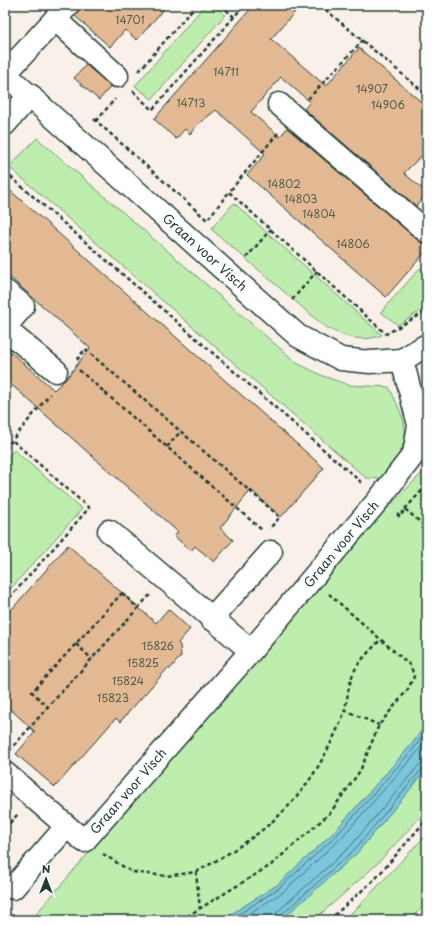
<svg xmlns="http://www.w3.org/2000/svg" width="432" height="925" font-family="'Playpen Sans',sans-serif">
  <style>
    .green { fill: #beeead; stroke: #6e9670 }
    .water { fill: #7cc6dc; stroke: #578f99 }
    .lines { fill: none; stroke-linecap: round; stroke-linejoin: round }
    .shore { stroke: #447477; stroke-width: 1 }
    .building { fill: #e3b993; stroke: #1f3d34 }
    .minor-casing { stroke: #1f3d34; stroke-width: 25 }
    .path { stroke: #1f3d34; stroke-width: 2.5; stroke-dasharray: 4 3; stroke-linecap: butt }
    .minor { stroke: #fff; stroke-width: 22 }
    .labels { text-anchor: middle; stroke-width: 4; stroke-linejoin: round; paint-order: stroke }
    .number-label { font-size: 11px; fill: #505c4c }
    .street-label { font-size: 13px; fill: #1f3d34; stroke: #fff }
  </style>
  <rect width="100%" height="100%" fill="#f9f1e9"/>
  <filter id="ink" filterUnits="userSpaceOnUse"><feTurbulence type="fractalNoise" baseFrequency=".025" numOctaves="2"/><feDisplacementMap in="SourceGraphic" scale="8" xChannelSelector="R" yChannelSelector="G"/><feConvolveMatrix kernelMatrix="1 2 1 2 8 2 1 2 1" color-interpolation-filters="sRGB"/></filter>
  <g filter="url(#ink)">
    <g class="green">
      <path d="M205 5H213L225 15 152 99 135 86Z"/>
      <path d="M37 138 297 363 323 376 349 385 389 387C394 398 405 418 405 430 406 449 392 467 380 479L366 478 9 167Z"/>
      <path d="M234 203 382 335C362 343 343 337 324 326L211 229Z"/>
      <path d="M420 268 427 274V307L398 325 381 312Z"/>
      <path d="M14 450 82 509 5 595V460Z"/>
      <path d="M427 466V722L412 744 334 832 277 885 222 920H31L363 533 422 473Z"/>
      <path d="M427 769V810L375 866 314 920H281L357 853Z"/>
      <path d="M427 834V903L409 920H342L357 908Z"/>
    </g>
    <path class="water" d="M427 722V769L357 853 281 920H222L277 885 334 832 412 744Z"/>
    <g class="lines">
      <g class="shore">
        <path d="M230 920 279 888 337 835 415 747 427 729"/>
        <path d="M239 920 283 892 341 838 419 750 427 738"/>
        <path d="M274 920 277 912 350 847 419 765 427 762"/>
        <path d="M279 920 281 915 354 850 422 769 427 767"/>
      </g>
    </g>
    <g class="building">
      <path d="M80 5H167L137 40 125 30 110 47 75 16Z"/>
      <path d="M254 5H301L271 39 326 86 359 48 427 107V150L404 173 427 193 416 206 304 109 310 102 281 77 251 112 280 137 287 128 419 241 427 244V250L386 297 247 175 265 154 216 110 197 125 190 134 185 129 176 139 154 119Z"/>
      <path d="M86 65 111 86 99 100 74 78Z"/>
      <path d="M5 186 324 468 281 517 251 490 220 528 233 540 214 562 195 546 191 551 174 536 178 532 5 379V347L54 390 66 379 90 348 5 273Z"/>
      <path d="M68 545 156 623 168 609 190 629 178 643 180 645 181 656 170 669H167L120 722 116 718 55 787 16 754 35 732 5 704V617Z"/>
    </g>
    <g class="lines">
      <defs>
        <g id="minor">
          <path d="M56 20 117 76"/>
          <path d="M5 74 298 336 341 359 370 362 402 360 419 425 414 454 380 498 251 651 84 841 5 773"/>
          <path d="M5 74 68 5"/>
          <path d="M279 104 427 232"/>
          <path d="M5 124 30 95"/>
          <path d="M5 291 23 306 5 327"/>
          <path d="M5 329 56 371"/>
          <path d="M402 360 427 345"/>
          <path d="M109 531 251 651"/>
          <path d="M211 619 271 552"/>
          <path d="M13 888 66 827"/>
        </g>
      </defs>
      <use href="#minor" class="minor-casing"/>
      <g class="path">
        <path d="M221 5 234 17 244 5"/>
        <path d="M320 5 427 95"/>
        <path d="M139 71 196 5"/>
        <path d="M133 91 152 110 234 17"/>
        <path d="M308 99 363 40"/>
        <path d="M94 119 207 220 229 192"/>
        <path d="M96 121 115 99"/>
        <path d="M278 133 229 192 386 334 427 311"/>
        <path d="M5 172 362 483"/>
        <path d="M246 258 271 229"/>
        <path d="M292 300 317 271"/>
        <path d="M77 360 85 349 280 517 269 529"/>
        <path d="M79 370 262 530"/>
        <path d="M167 447 181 431"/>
        <path d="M5 449 50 394"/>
        <path d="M405 509 427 485"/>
        <path d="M397 514 400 517 405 509 427 528"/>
        <path d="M122 593 138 608 48 707 32 692Z"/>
        <path d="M5 603 89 508 13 441"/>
        <path d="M138 608 150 595"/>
        <path d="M76 644 92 659"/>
        <path d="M344 710 379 725"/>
        <path d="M9 751 48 707"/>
        <path d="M5 828 18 814"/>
        <path d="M103 854 132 872 166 876 196 872 200 909"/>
        <path d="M196 872C262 836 303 805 335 734 339 726 343 717 345 709 348 695 349 680 356 668 362 658 372 649 380 640"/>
        <path d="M181 920 271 865 330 813 360 771 379 725 408 689 414 677 411 666 329 594"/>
        <path d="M329 920 376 878 427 819"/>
      </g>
      <use href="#minor" class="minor"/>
    </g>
  </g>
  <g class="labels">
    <g class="number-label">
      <text x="130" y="24">14701</text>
      <text x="226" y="76">14711</text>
      <text x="372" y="93">14907</text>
      <text x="191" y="107">14713</text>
      <text x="388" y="109">14906</text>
      <text x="284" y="188">14802</text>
      <text x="301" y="203">14803</text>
      <text x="319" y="218">14804</text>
      <text x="353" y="248">14806</text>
      <text x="158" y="650">15826</text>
      <text x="143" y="667">15825</text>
      <text x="128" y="685">15824</text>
      <text x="113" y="702">15823</text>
    </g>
    <g class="street-label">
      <text transform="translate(205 252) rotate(42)" y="5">Graan voor Visch</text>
      <text transform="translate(341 544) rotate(-50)" y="5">Graan voor Visch</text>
      <text transform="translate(128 791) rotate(-49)" y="5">Graan voor Visch</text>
    </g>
  </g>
  <rect width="432" height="925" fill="none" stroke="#fff" stroke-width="20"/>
  <rect x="10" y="10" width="412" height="905" fill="none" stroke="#1f3d34" stroke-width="1.5" filter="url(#ink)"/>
  <g transform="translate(46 879)" stroke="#ffffff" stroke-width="3" paint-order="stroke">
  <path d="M0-3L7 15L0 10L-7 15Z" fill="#1f3d34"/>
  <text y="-6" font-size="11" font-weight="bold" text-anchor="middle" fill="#1f3d34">N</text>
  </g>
</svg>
